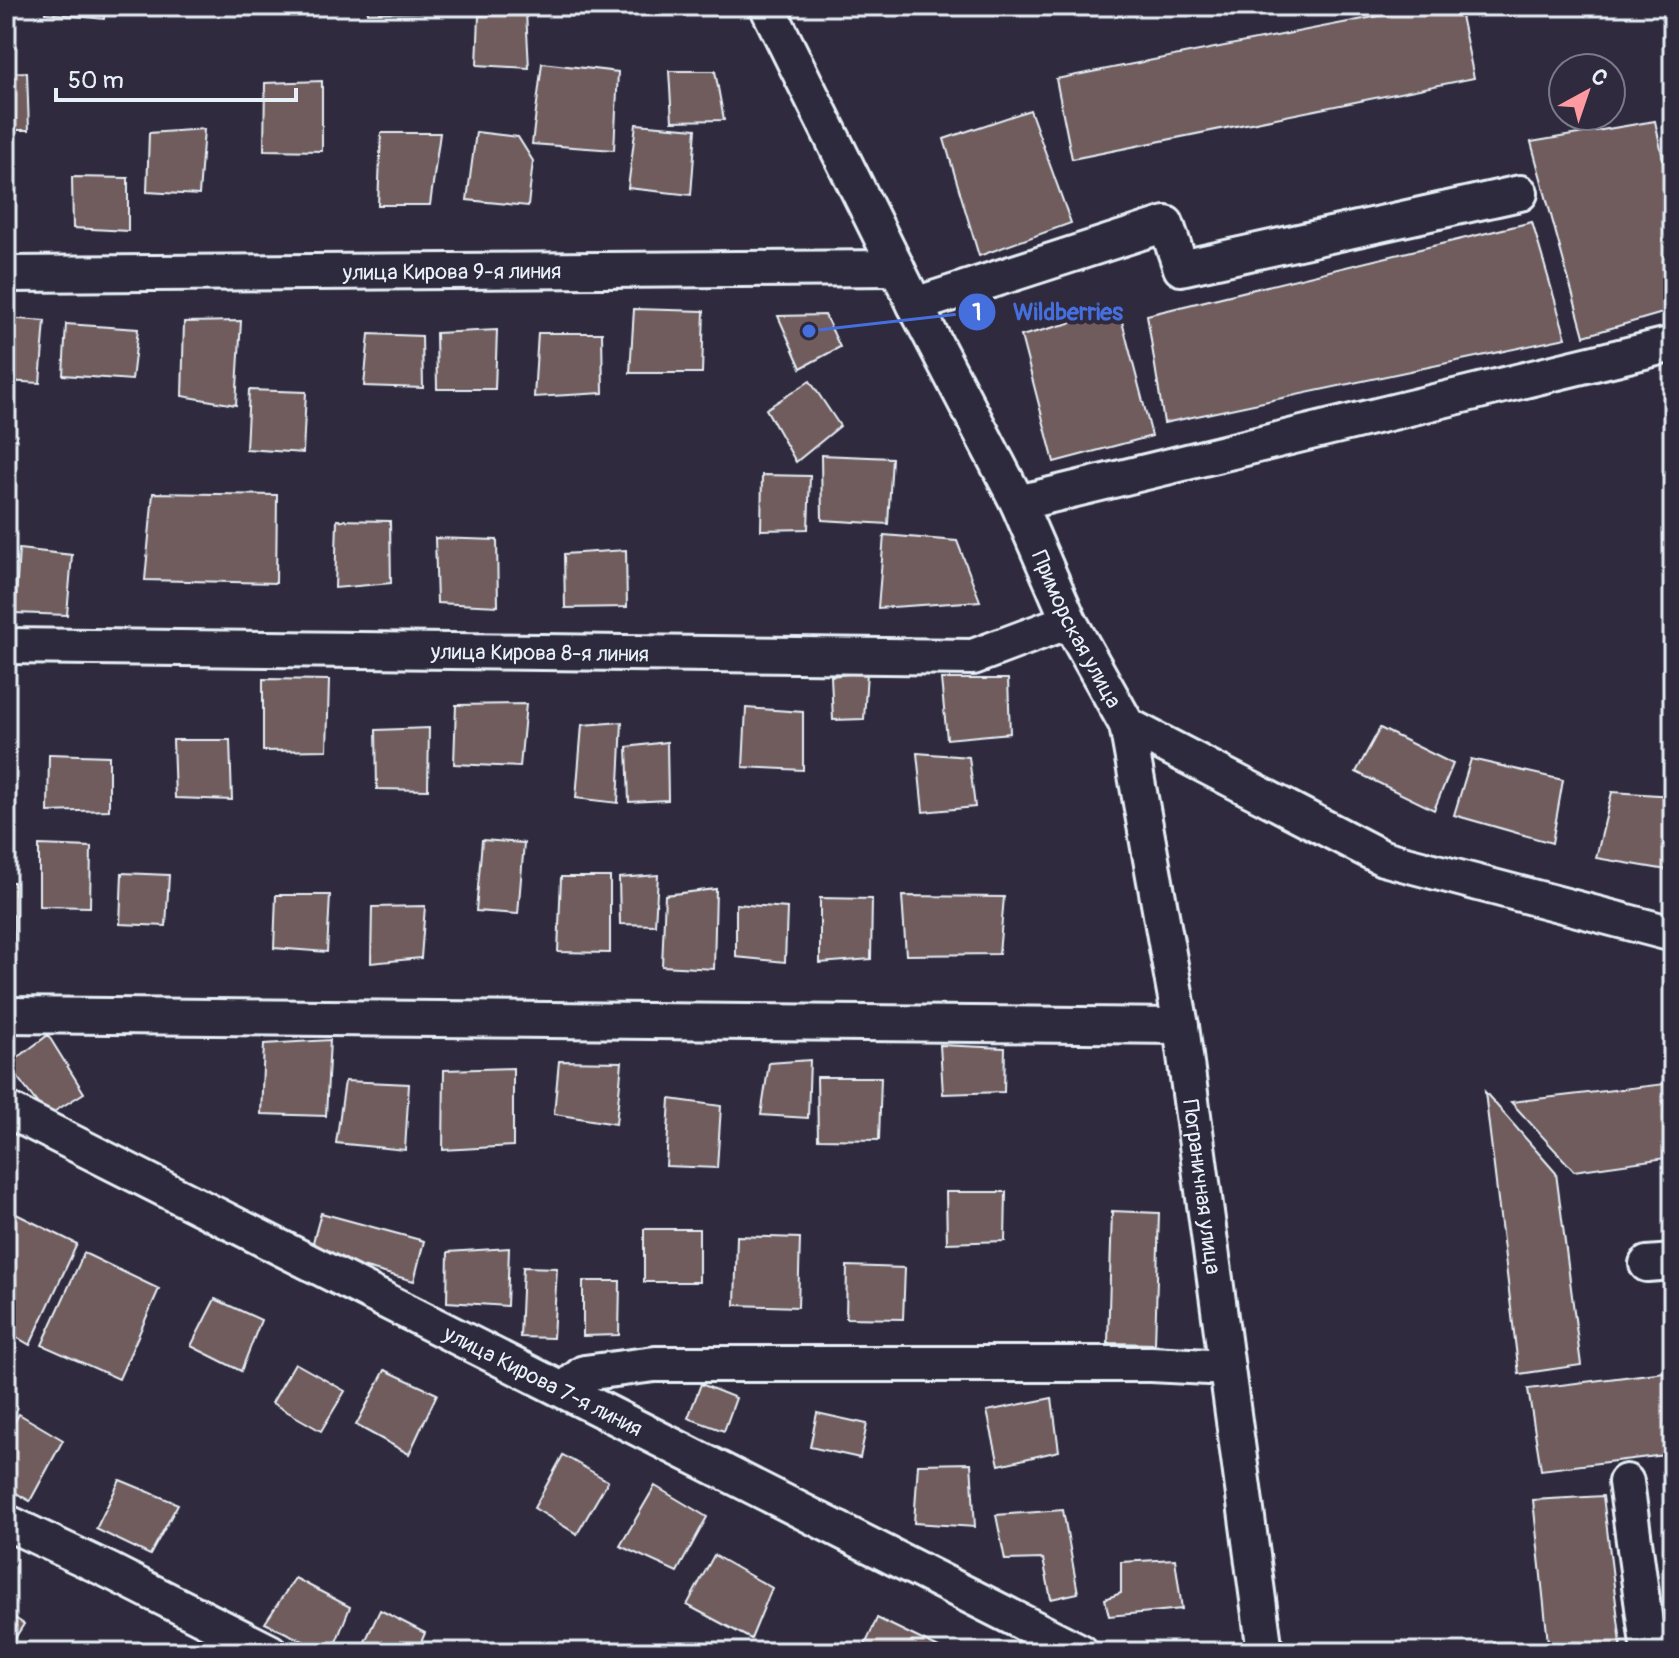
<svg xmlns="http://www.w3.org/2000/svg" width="1679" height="1658" font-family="Pangolin,sans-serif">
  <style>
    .building { fill: #6f5c5d; stroke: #e8f1f8; stroke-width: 2 }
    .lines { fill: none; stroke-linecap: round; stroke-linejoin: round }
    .minor-casing { stroke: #e8f1f8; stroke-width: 40 }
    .minor { stroke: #2f2a3d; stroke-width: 34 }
    .labels { text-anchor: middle; stroke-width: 8; stroke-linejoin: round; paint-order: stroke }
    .street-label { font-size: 22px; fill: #e8f1f8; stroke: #2f2a3d }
    .leader { fill: none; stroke: #466fde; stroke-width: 3 }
    .callout-dot { fill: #466fde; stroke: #2f2a3d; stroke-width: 3 }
    .mark-label { font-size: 24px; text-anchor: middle; font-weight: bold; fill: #fff }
    .callout-label { font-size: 24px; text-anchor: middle; font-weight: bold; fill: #466fde; stroke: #2f2a3d; stroke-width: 8; stroke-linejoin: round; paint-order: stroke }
  </style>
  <rect width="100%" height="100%" fill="#2f2a3d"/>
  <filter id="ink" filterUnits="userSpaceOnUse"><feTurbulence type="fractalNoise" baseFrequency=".0125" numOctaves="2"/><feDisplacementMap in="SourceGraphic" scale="16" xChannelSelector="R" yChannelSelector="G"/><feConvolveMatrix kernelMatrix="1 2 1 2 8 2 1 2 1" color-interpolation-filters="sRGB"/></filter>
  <g filter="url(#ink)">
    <g class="building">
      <path d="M45 6H105L104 19 45 13Z"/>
      <path d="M367 6H436V12L368 13Z"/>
      <path d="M569 6H632L633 15 569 16Z"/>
      <path d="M1430 6H1459L1474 78 1072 159 1056 79Z"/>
      <path d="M526 12 529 68 477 65 479 16Z"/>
      <path d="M542 63 618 72 614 150 532 144Z"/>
      <path d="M669 71H715L724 120 672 121Z"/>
      <path d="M27 72 29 130H6V73Z"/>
      <path d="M322 81V151L264 150 265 83Z"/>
      <path d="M1030 110 1071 223 979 256 944 139Z"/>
      <path d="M1655 121 1673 206V310L1584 336 1531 142Z"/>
      <path d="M636 124 696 129 691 195 628 188Z"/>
      <path d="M204 129 199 195 147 192 149 133Z"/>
      <path d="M476 132 518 137 533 161 528 206 467 200Z"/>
      <path d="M381 133H440L430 205H378Z"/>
      <path d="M72 177 128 178V231L73 228Z"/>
      <path d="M1532 222 1566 338 1164 423 1147 315Z"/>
      <path d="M634 309 704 311 702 373H630Z"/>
      <path d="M1119 310 1152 436 1054 462 1021 336Z"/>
      <path d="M825 315 840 347 801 368 778 316Z"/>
      <path d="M6 318 45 321 40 383 6 381Z"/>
      <path d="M241 321 236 405 182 396 184 322Z"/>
      <path d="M66 324 138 329 132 380 63 375Z"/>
      <path d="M497 330 495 389H437L436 333Z"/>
      <path d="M538 333H602L603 393 534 397Z"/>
      <path d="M369 334 422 336 423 388 364 386Z"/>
      <path d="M810 381 840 426 796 462 766 409Z"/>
      <path d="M249 390 306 392 303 453 246 449Z"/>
      <path d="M821 455 892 458 888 524 822 520Z"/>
      <path d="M762 475 810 476 808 529 761 530Z"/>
      <path d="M153 493 277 495 276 583 145 580Z"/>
      <path d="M337 520 390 521 391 583 335 588Z"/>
      <path d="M884 535 957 541 980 601 878 608Z"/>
      <path d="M435 538 497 540 498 606 437 603Z"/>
      <path d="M19 549 72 555 67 615 15 613Z"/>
      <path d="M626 550 627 607 565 608 564 554Z"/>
      <path d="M867 672 864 719 833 720 831 676Z"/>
      <path d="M263 679 329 680 327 750 263 751Z"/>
      <path d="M941 679H1008L1010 733 947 739Z"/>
      <path d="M526 704 520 767 454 764 456 705Z"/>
      <path d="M746 708 803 712V770L743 767Z"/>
      <path d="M622 722 618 803 576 798 582 725Z"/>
      <path d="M429 728 428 790 377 789 376 730Z"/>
      <path d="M1380 728 1453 764 1434 810 1356 772Z"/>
      <path d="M173 740H230L232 800 175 798Z"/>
      <path d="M667 742 668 800 629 802 627 747Z"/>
      <path d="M917 753 969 757 975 807 923 812Z"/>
      <path d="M49 754 109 756V810L48 812Z"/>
      <path d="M1471 759 1563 780 1552 843 1454 815Z"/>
      <path d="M1612 792 1673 796V871L1596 858Z"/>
      <path d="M482 840 524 843 518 914 476 911Z"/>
      <path d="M39 845 91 847 90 907 39 906Z"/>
      <path d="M122 873 169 875 166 926 120 924Z"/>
      <path d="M658 875 655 925 620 924 619 878Z"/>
      <path d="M561 877H610V953L558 952Z"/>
      <rect x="6" y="882" width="8" height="84"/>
      <path d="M716 889 714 969 662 966 665 895Z"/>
      <path d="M276 895H330L327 952 274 948Z"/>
      <path d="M902 896 1004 897 999 954 906 955Z"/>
      <path d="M820 898 872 899 871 959 820 963Z"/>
      <path d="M736 904 787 908 785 962 736 957Z"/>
      <path d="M425 906 421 958 371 963 372 907Z"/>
      <path d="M48 1035 84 1093 47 1116 8 1065Z"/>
      <path d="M330 1040 326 1116 261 1114 264 1044Z"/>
      <path d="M940 1045 1005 1048 1004 1092 943 1094Z"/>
      <path d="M810 1060 808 1118 761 1115 769 1063Z"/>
      <path d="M559 1061 622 1062 616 1124 554 1114Z"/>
      <path d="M513 1068V1146L443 1150 444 1070Z"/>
      <path d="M817 1077H881L879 1140 818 1139Z"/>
      <path d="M345 1081 409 1084 405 1150 336 1143Z"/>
      <path d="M1673 1083V1157L1574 1171 1511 1102Z"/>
      <path d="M1485 1092 1556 1173 1581 1365 1519 1374Z"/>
      <path d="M670 1099 721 1106 717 1168 666 1166Z"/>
      <path d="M946 1192H1006L1005 1241 947 1243Z"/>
      <path d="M6 1209 77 1244 30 1345 6 1331Z"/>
      <path d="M1112 1211 1159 1213 1155 1344 1108 1343Z"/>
      <path d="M321 1213 424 1241 414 1281 310 1253Z"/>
      <rect x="644" y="1229" width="55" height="53"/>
      <path d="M737 1236 800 1238 798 1307 735 1305Z"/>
      <path d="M509 1248 507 1306 447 1302 448 1252Z"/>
      <path d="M84 1253 159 1289 119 1379 42 1345Z"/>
      <path d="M847 1266 905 1268 903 1319 846 1318Z"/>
      <path d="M523 1267 557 1268 553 1338 520 1337Z"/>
      <path d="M583 1281H620L619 1335 583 1336Z"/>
      <path d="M215 1299 261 1320 241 1371 191 1346Z"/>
      <path d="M295 1363 345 1391 321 1431 272 1403Z"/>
      <path d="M385 1370 437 1394 409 1454 356 1425Z"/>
      <path d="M1673 1371V1454L1541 1470 1528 1389Z"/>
      <path d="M701 1384 736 1398 724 1431 688 1418Z"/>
      <path d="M1052 1398 1059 1451 999 1465 987 1411Z"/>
      <path d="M817 1413 867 1424 860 1458 810 1447Z"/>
      <path d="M19 1414 63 1440 30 1501 6 1487V1437Z"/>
      <path d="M563 1455 608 1481 577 1534 534 1508Z"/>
      <path d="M971 1463 975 1527 914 1523 918 1464Z"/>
      <path d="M120 1480 178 1504 150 1555 96 1529Z"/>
      <path d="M655 1486 707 1517 677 1572 620 1546Z"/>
      <path d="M1603 1496 1622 1652H1549L1533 1500Z"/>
      <path d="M1063 1510 1078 1593 1051 1599 1043 1559 1005 1560 996 1515Z"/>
      <path d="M714 1555 772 1588 751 1639 687 1605Z"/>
      <path d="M1175 1559 1182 1609 1109 1616 1105 1599 1121 1593V1562Z"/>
      <path d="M295 1578 350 1607 332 1652H326L265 1623Z"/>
      <path d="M380 1610 425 1633 417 1652H360Z"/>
      <path d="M6 1612 24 1624 6 1652Z"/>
      <path d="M877 1618 945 1651V1652H862Z"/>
    </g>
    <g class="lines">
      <defs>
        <g id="minor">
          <path id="s1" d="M767 6 915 305 1018 503 1069 621 1127 725 1383 858 1673 934"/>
          <path id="s2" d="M6 274 897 268"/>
          <path d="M915 305 1166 224 1181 268 1520 193"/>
          <path d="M1018 503 1673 344"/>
          <path id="s3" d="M6 646 973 657 1069 621"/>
          <path id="s4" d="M1127 725 1181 1026 1265 1652"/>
          <path d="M6 1015 1181 1026"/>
          <path id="s5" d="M6 1109 1081 1652"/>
          <path d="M1647 1264 1673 1262"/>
          <path d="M565 1389 584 1373 655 1364H1151L1227 1368"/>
          <path d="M1626 1482 1649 1652"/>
          <path d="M6 1522 110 1571 270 1652"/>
        </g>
      </defs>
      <use href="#minor" class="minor-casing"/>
      <use href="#minor" class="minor"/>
    </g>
  </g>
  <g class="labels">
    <g class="street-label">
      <text dy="8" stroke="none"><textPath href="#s2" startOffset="446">улица Кирова 9-я линия</textPath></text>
      <text dy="8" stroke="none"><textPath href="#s1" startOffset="696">Приморская улица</textPath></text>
      <text dy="8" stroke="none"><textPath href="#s3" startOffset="534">улица Кирова 8-я линия</textPath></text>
      <text dy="8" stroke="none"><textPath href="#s4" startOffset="468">Пограничная улица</textPath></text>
      <text dy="8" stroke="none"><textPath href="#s5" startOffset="602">улица Кирова 7-я линия</textPath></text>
    </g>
  </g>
  <path class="leader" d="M809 331L977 312"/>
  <g class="callout-dot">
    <circle cx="809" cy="331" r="8"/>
    <circle cx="977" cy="312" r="20"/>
  </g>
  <g class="mark-label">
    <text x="977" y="320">1</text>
  </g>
  <g class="callout-label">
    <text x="1068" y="320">Wildberries</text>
  </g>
  <rect width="1679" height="1658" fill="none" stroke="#2f2a3d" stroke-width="32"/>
  <rect x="16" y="16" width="1647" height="1626" fill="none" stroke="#e8f1f8" stroke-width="3" filter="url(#ink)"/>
  <g transform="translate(1587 92) rotate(40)"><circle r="38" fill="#2f2a3d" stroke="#797a88" stroke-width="2"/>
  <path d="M0-6L14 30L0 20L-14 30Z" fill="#ff9aa2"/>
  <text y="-12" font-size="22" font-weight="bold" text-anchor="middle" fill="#e8f1f8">С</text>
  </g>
  <path d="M56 88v12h240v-12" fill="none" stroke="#e8f1f8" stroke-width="4"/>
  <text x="68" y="88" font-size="24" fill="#e8f1f8" stroke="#2f2a3d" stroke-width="6" paint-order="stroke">50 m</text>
</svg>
